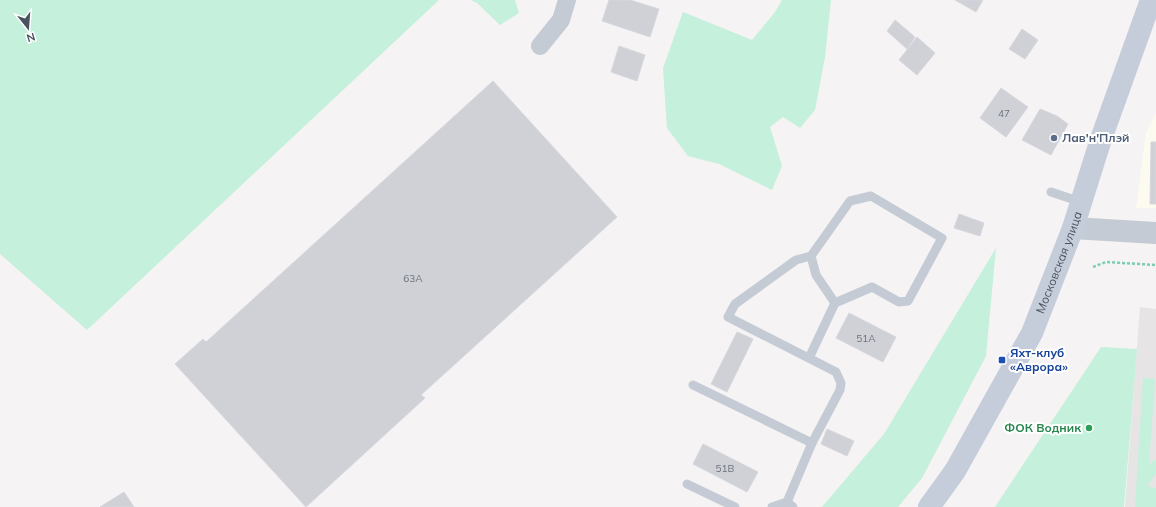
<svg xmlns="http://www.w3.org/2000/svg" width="1156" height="507" font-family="Mulish,sans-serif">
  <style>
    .commercial { fill: #fdfbef }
    .education { fill: #e6e4e5 }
    .green { fill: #c4f0dc }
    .building { fill: #cfd1d7; stroke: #d7d8de }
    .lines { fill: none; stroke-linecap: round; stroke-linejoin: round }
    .path { stroke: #7cceb3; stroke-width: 2.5; stroke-dasharray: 3 2; stroke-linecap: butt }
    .service { stroke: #c4cbd4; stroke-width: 9 }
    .minor { stroke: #c4cbd4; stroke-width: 18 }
    .tertiary { stroke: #c4cbd4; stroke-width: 22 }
    .secondary { stroke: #c6cdda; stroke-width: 22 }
    .service-dot { fill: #5c6f8a; stroke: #fff; stroke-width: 1.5 }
    .transit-dot { fill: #1a4fb4; stroke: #fff; stroke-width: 1.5 }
    .leisure-dot { fill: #2e9e5b; stroke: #fff; stroke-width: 1.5 }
    .labels { text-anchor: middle; stroke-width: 4; stroke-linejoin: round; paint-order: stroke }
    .number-label { font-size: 10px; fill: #6b727e }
    .service-label { font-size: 12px; font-weight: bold; fill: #4e5e75; stroke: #fff; text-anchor: start }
    .street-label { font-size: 12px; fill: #4a5360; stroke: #fff }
    .transit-label { font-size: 12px; font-weight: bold; fill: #164399; stroke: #fff; text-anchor: start }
    .leisure-label { font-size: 12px; font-weight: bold; fill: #27864d; stroke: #fff; text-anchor: end }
  </style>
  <rect width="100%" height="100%" fill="#f5f3f3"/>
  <path class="commercial" d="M1156 113V208H1136L1146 132Z"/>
  <path class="education" d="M1140 307 1156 309V507H1125Z"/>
  <g class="green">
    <path d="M0 0H439L87 330 0 254Z"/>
    <path d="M471 0H515L519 13 500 25 477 3Z"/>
    <path d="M782 0H831L825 57 815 110 800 128 783 117 770 127 782 166 772 190 719 164 688 156 667 128 663 68 683 12 752 40 775 12Z"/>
    <path d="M996 248 986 356 922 478 898 507H822L884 434Z"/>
    <path d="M1101 347 1137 349 1124 507H995Z"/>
    <path d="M1143 378 1155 379 1149 464 1156 459V474L1147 486 1156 488V507H1135Z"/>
  </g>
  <g class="building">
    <path d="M609 0H630L659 9 650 37 602 21Z"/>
    <path d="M955 0H983L976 12Z"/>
    <path d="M895 20 915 37 907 49 887 31Z"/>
    <path d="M1022 29 1038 40 1025 59 1009 49Z"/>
    <path d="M917 37 935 53 917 75 899 60Z"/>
    <path d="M619 46 645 55 637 81 611 72Z"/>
    <path d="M493 81 617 217 421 395 425 398 306 507 175 364 203 339 206 342Z"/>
    <path d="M1001 88 1028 107 1006 137 980 118Z"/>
    <path d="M1040 109 1057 116 1068 124 1051 155 1022 140Z"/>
    <path d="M1151 142H1156V204H1150Z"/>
    <path d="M959 214 984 223 980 236 954 228Z"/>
    <path d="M849 313 896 337 883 362 836 338Z"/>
    <path d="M737 332 753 339 727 392 711 384Z"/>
    <path d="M827 429 854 441 847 456 821 444Z"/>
    <path d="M703 444 758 472 747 492 693 464Z"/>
    <path d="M124 492 134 507H100Z"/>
  </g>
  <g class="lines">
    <path class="path" d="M1093 267 1106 262 1156 265"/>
    <g class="service">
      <path d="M1051 192 1081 202"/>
      <path d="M811 256 816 275 835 303"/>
      <path d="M693 385 812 443"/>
      <path d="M687 484 735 507"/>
      <path d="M772 507 787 502"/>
      <path d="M793 507 787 502 812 443 840 390 841 383 836 372 728 317 735 304 796 260 811 256 850 201 871 196 942 238 908 301 899 302 872 287 835 303 809 358"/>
    </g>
    <path class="minor" d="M540 46 561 20 567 0"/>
    <path class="tertiary" d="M1073 228 1156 233"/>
    <path class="secondary" id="s1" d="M929 507 955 471 1032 333 1073 228 1101 139 1151 0"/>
  </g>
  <circle class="service-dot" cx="1054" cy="138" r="4"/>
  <rect class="transit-dot" x="998" y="356" width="8" height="8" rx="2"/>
  <circle class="leisure-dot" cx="1089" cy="428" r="4"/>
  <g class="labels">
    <g class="number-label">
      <text x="1004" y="117">47</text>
      <text x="413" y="282">63А</text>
      <text x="866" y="342">51А</text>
      <text x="725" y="472">51В</text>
    </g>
    <g class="service-label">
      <text x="1062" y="142">Лав'н'Плэй</text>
    </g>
    <g class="street-label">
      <text dy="4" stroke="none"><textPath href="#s1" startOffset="278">Московская улица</textPath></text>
    </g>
    <g class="transit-label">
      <text x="1010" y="357">Яхт-клуб<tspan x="1010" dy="14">«Аврора»</tspan></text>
    </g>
    <g class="leisure-label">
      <text x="1081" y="432">ФОК Водник</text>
    </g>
  </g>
  <g transform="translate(28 28) rotate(163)" stroke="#ffffff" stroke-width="3" paint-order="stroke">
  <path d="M0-3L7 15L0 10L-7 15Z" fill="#4a5360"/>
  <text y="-6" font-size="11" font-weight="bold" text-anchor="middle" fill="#4a5360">N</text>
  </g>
</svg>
